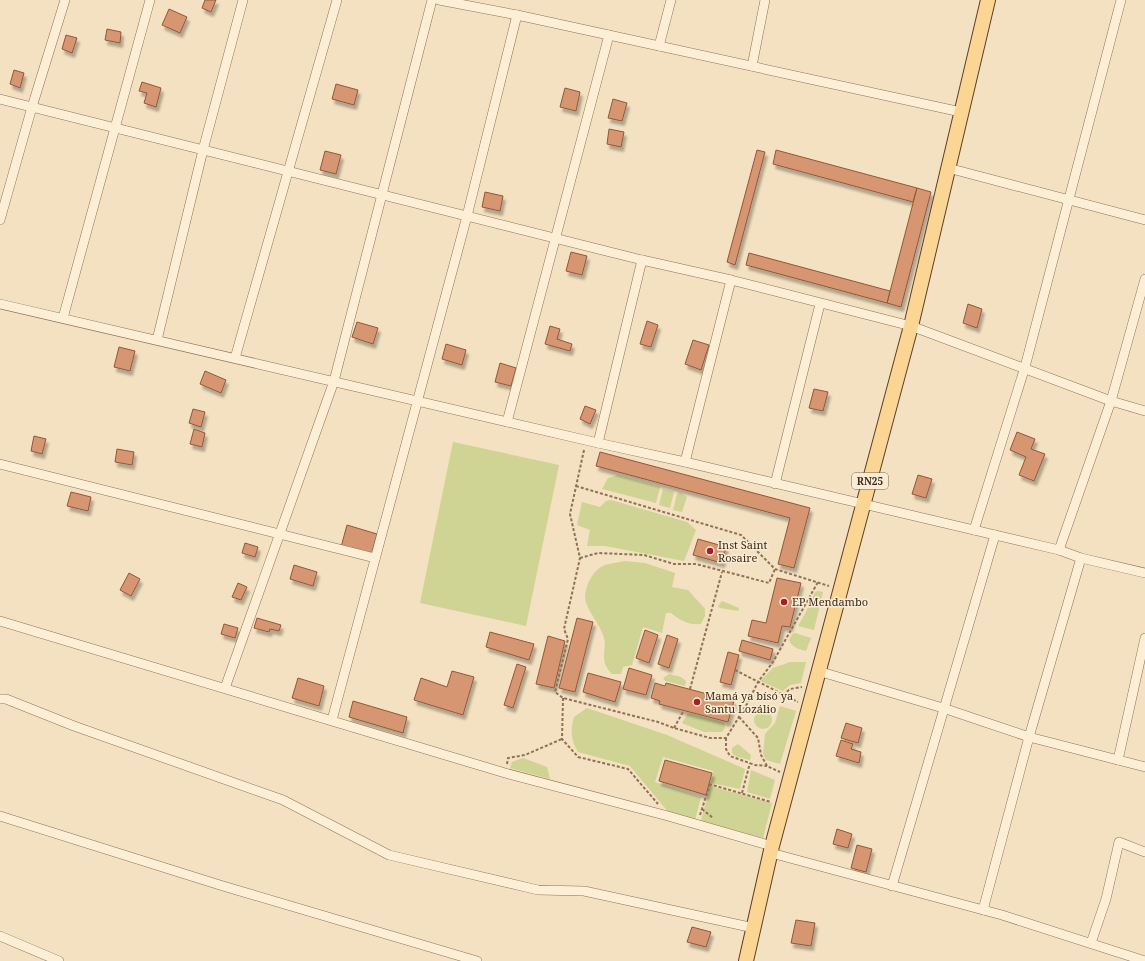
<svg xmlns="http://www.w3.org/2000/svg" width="1145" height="961" font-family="'Noto Serif',serif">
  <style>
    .green { fill: #cfd393 }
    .building { fill: #d69672; stroke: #925638; filter: url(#shadow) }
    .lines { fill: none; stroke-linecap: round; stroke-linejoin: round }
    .street-casing { stroke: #907156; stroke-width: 10 }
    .primary-casing { stroke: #5d3f2b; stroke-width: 16 }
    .path { stroke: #907156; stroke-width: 2; stroke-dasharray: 3 2; stroke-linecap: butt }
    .street { stroke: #fdefd6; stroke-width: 9 }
    .primary { stroke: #fbd594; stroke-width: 14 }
    .poi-dot { fill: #a61e27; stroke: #faecd2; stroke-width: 1.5 }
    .labels { text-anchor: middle; stroke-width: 3; stroke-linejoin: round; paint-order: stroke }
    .shield { fill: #faecd2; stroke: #766453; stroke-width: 1 }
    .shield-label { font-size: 10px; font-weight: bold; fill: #3d2a1c }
    .poi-label { font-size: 11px; fill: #3d2a1c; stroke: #faecd2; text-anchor: start }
  </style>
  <defs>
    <filter id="shadow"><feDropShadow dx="2.5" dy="4.5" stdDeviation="1" flood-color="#0004"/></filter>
  </defs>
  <rect width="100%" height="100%" fill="#f3e1c1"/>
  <g class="green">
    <path d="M453 442 559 465 526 626 420 603Z"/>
    <path d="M618 475 660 487 656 503 602 489 608 478Z"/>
    <path d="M663 489 674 492 670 508 659 505Z"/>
    <path d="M680 492 687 497 682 512 673 510 677 494Z"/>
    <path d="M611 500 687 522 696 530 684 561 605 546H587L590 530 577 525 582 502 600 507 606 501Z"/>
    <path d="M624 561 645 563 675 573 672 587 688 590 705 609V616L701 624C688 625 681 621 671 613H666L662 633 643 627 632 665 623 667 621 674H612C597 659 609 650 603 635 599 624 591 615 587 605 581 594 591 571 603 566 609 563 617 563 624 561Z"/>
    <path d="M818 591 823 592 814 630 798 626 806 612 815 592Z"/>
    <path d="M722 601 739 608 738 611 720 608 718 606Z"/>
    <path d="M795 633 811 638 806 651C798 649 793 648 789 640L792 634Z"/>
    <path d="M790 662H806L801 683 790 685 783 691 760 681 773 668Z"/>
    <path d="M669 674 681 677 686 681 685 686 665 681 663 678Z"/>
    <path d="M780 706 796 711 780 764 766 760 763 754 765 734 775 723Z"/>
    <path d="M587 708 667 735 745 769 740 789 711 783 713 771 663 757 655 782 701 797 695 820 670 814 630 766 578 752C571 740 570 731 574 717Z"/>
    <circle cx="763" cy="720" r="9"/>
    <path d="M688 713 724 722 725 728 722 732H704L684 724 682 723Z"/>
    <path d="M738 744 751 755 750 760 735 756 732 753V748Z"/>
    <path d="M523 758 547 767 550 779 510 768 512 762Z"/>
    <path d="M751 770 775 780 770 799 747 792Z"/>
    <path d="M710 786 772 803 763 838 701 821Z"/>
  </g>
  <g class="building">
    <path d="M205 0H216L211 12 202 8Z"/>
    <path d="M169 9 187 17 180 33 162 25Z"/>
    <path d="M107 29 121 32 120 43 105 40Z"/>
    <path d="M66 35 77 38 72 53 62 49Z"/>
    <path d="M14 70 24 73 20 88 10 84Z"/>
    <path d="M142 82 161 88 156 107 144 103 147 93 139 91Z"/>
    <path d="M336 84 358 90 354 105 332 99Z"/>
    <path d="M565 88 580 92 576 111 560 107Z"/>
    <path d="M613 99 627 103 622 121 608 118Z"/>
    <path d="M609 129 624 132 621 147 607 144Z"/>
    <path d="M757 150 765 152 735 265 727 262Z"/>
    <path d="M776 150 917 188 913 202 773 164Z"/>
    <path d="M325 151 341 155 336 174 320 170Z"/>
    <path d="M917 188 931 192 901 307 887 303Z"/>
    <path d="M485 192 503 196 500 211 482 207Z"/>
    <path d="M571 252 587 256 582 275 566 271Z"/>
    <path d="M749 253 890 291 887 303 746 265Z"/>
    <path d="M968 304 982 309 977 328 963 323Z"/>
    <path d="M647 321 658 325 651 347 640 344Z"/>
    <path d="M357 322 378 328 373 344 352 337Z"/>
    <path d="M550 326 560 329 557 339 572 344 570 351 545 344Z"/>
    <path d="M693 340 709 345 701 370 685 364Z"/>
    <path d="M446 344 466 350 462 365 442 359Z"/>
    <path d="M119 347 135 351 130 371 114 367Z"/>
    <path d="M500 363 516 368 511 386 495 382Z"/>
    <path d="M205 371 226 380 221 393 200 384Z"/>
    <path d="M814 389 828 392 823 411 809 408Z"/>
    <path d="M585 406 596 410 590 424 580 419Z"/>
    <path d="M193 409 205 412 201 427 189 423Z"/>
    <path d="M194 429 205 433 202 447 190 444Z"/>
    <path d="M1017 432 1035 439 1031 449 1045 454 1034 481 1019 475 1026 457 1010 450Z"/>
    <path d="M34 436 46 439 42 454 31 451Z"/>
    <path d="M117 449 134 452 132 465 115 462Z"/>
    <path d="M600 452 810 508 794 568 778 564 790 518 596 466Z"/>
    <path d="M918 475 932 479 926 498 912 494Z"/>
    <path d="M71 492 91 497 88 511 67 506Z"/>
    <path d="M347 525 377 534 371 556 341 547Z"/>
    <path d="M698 539 726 547 722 563 693 555Z"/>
    <path d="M245 543 258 547 255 557 242 553Z"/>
    <path d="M294 565 317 572 313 586 290 579Z"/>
    <path d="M129 573 140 579 131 596 120 590Z"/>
    <path d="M777 578 801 583 790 627 782 626 778 643 748 636 752 620 766 623Z"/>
    <path d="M238 583 247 587 241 600 232 597Z"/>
    <path d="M257 618 281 625 279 631 270 629 269 632 254 628Z"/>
    <path d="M577 618 593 622 575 692 559 688Z"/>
    <path d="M224 624 238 628 235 638 221 634Z"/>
    <path d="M645 630 658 635 649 663 636 658Z"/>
    <path d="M490 632 534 644 529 660 486 647Z"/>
    <path d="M667 635 678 639 669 668 658 664Z"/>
    <path d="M548 636 565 641 554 688 536 684Z"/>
    <path d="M742 640 773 649 770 660 739 651Z"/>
    <path d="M728 652 739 655 731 685 720 682Z"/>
    <path d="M517 664 526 667 513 708 504 705Z"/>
    <path d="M629 668 652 675 646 695 623 689Z"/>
    <path d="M452 671 474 677 463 715 414 700 421 678 447 687Z"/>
    <path d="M588 673 621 682 615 702 583 692Z"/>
    <path d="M298 678 324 686 319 706 292 698Z"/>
    <path d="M655 683 665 686 666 683 734 701 728 722 659 704 660 701 651 698Z"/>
    <path d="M353 701 407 717 403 733 349 717Z"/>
    <path d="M846 723 862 728 858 743 841 738Z"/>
    <path d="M841 740 853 744 851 749 861 752 859 763 836 756Z"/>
    <path d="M665 760 712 773 706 795 659 781Z"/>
    <path d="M837 829 852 834 848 848 833 844Z"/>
    <path d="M857 845 872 849 866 872 851 868Z"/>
    <path d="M796 920 815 923 811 946 791 943Z"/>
    <path d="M692 927 711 932 706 947 687 942Z"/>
  </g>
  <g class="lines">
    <defs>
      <g id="street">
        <path d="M439 0 517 15 961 112"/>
        <path d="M659 46 671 0"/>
        <path d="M752 66 765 0"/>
        <path d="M0 99 642 260 731 280 911 326 1111 401 1145 411"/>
        <path d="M948 168 1145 220"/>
        <path d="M0 220 32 107 65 0"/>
        <path d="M0 304 598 443 685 462 1059 550 1081 558 1145 573"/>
        <path d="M63 318 150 0"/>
        <path d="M157 340 203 150 243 0"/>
        <path d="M235 358 337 0"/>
        <path d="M507 422 609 35"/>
        <path d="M598 443 642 260"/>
        <path d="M685 462 731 280"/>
        <path d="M0 464 375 558"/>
        <path d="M775 484 820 304"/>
        <path d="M974 530 1025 367 1121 0"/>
        <path d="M1059 550 1111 401 1145 279"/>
        <path d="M0 621 505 773 668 816 772 846"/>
        <path d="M818 671 943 708 1029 737 1145 767"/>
        <path d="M225 688 334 381 432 0"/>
        <path d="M0 699H6L74 726 283 800 389 855 538 890 584 891 754 928"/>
        <path d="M332 720 467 216 517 15"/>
        <path d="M1118 760 1145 638"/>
        <path d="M0 816 223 886 477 961"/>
        <path d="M771 853 1002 915 1145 961"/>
        <path d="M892 886 995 535"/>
        <path d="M983 910 1029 737 1081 558"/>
        <path d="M0 936 59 961"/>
        <path d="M1091 943 1106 899 1119 842 1145 852"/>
      </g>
      <path id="primary" d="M746 961 772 846 911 326 988 0"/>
    </defs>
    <use href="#street" class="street-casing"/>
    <use href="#primary" class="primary-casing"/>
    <g class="path">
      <path d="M584 450 570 514 580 558 564 629 568 639 555 692 563 698 658 722 674 728 710 738H726L747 704 758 682 773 662 818 582"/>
      <path d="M576 486 741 535 775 569 829 586"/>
      <path d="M580 558 598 553 644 555 674 564H696L769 583 775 569"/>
      <path d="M735 670 798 702"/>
      <path d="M690 689 722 572"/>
      <path d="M783 695 790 689 802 687"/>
      <path d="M563 698 562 739 578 757 628 769 658 804"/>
      <path d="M739 717 758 738 761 755 767 766 780 772"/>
      <path d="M674 728 684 710"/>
      <path d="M726 738V749L730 756 755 765 767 766"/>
      <path d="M507 764 508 758 525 755 562 739"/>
      <path d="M709 784 771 802"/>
      <path d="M742 793 750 763"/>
      <path d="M702 809 713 818"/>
      <path d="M700 815 710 784"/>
    </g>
    <use href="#street" class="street"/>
    <use href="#primary" class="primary"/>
  </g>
  <g class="poi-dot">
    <circle cx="710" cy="551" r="4"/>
    <circle cx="784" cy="602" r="4"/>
    <circle cx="697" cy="702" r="4"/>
  </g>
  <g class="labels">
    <rect class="shield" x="852" y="473" width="36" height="16" rx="3"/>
    <g class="shield-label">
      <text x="870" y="485">RN25</text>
    </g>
    <g class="poi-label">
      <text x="718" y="549">Inst Saint<tspan x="718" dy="13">Rosaire</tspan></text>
      <text x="792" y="606">EP Mendambo</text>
      <text x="705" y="700">Mamá ya bísó ya<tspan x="705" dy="13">Santu Lozálio</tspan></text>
    </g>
  </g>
</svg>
